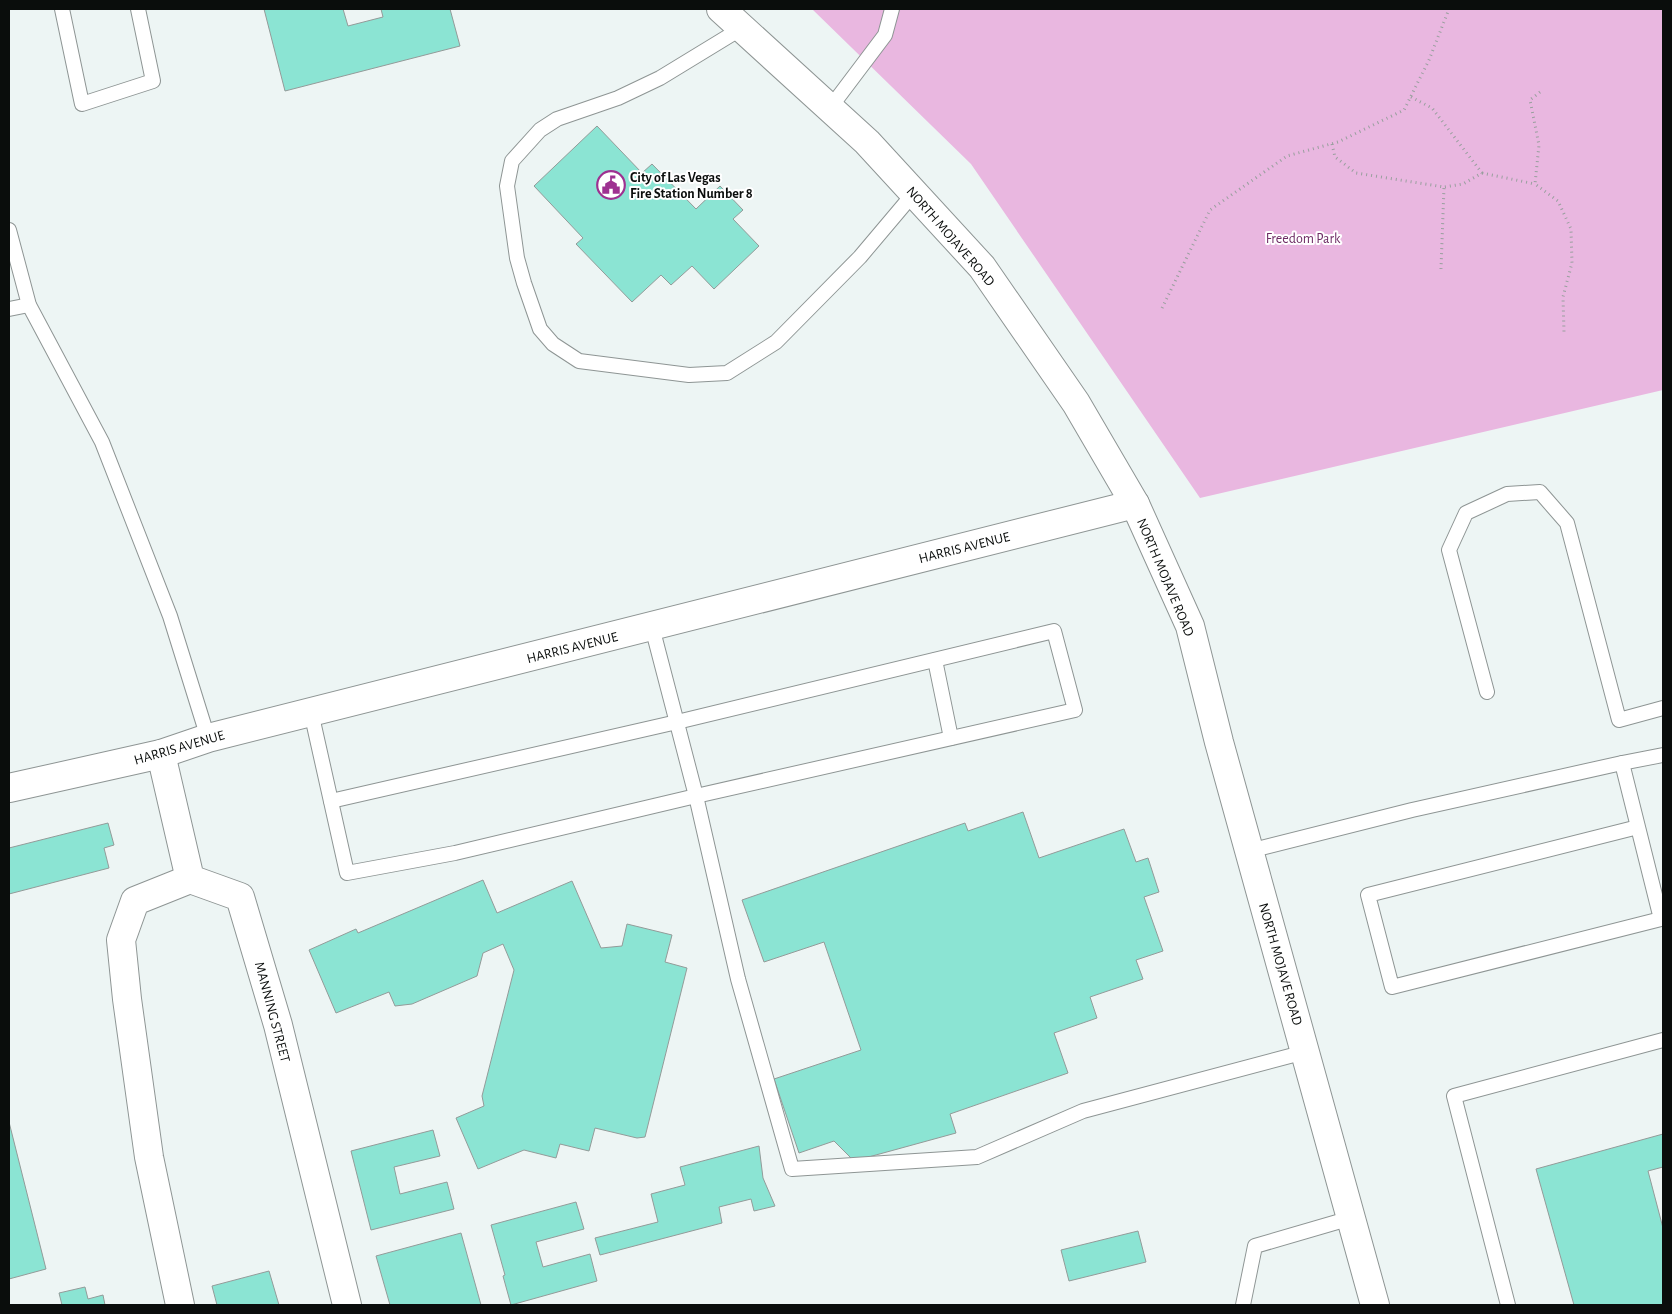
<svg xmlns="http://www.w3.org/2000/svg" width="1672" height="1314" font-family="'Alegreya Sans',sans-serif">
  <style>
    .green { fill: #e9b7e0 }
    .building { fill: #8be4d3; stroke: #939b99 }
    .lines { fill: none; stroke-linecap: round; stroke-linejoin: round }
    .service-casing { stroke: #8e9594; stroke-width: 16 }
    .minor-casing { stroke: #8e9594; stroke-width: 30 }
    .tertiary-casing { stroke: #8e9594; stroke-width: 30 }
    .path { stroke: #999f9e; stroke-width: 3; stroke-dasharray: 1 4; stroke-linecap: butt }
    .service { stroke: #fff; stroke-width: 14 }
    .minor { stroke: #fff; stroke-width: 28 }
    .tertiary { stroke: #fff; stroke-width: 28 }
    .labels { text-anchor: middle; stroke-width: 4; stroke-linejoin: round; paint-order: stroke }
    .poi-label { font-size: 14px; font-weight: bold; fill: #0a0d0c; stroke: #fff; text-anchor: start }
    .street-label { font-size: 14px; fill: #0a0d0c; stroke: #fff }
    .park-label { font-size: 14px; fill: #6d2b64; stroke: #fff }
  </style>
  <rect width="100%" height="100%" fill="#edf5f4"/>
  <path class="green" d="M812 9H1663V390L1200 498 971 164Z"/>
  <g class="building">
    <path d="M264 9H343L348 26 383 17 381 9H450L460 46 285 91Z"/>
    <path d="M597 126 642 173 652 164 696 209 720 186 743 210 733 219 759 246 714 289 692 266 671 285 661 275 632 302 576 244 583 238 534 186Z"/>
    <path d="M1023 812 1039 858 1124 829 1136 862 1148 858 1159 892 1144 897 1163 951 1136 960 1143 979 1090 997 1097 1018 1054 1033 1068 1073 950 1114 956 1133 854 1161 834 1141 799 1153 774 1079 861 1050 824 942 764 962 742 900 965 823 968 831Z"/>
    <path d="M108 823 114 845 104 848 109 868 9 894V848Z"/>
    <path d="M483 880 497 913 572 881 601 948 622 946 627 924 672 935 665 962 687 968 645 1137 637 1138 595 1128 589 1151 560 1144 556 1158 524 1150 478 1169 456 1118 484 1106 482 1096 514 970 503 944 483 953 477 976 412 1004 395 1006 389 992 336 1013 309 950 356 929 358 933Z"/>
    <path d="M9 1122 46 1269 9 1279Z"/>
    <path d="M433 1130 440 1156 394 1167 400 1194 447 1182 454 1209 371 1230 351 1151Z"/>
    <path d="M1663 1134V1167L1648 1171 1663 1228V1305H1574L1536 1169Z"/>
    <path d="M759 1146 763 1178 775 1206 754 1211 751 1199 719 1207 722 1223 600 1255 595 1238 658 1222 651 1194 685 1185 680 1167Z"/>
    <path d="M576 1202 584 1229 536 1242 543 1267 590 1254 597 1281 511 1305 503 1276 505 1275 491 1225Z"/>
    <path d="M1138 1231 1146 1262 1069 1281 1061 1250Z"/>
    <path d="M461 1233 481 1305H390L376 1256Z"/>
    <path d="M269 1271 279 1305H217L212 1286Z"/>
    <path d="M85 1287 88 1299 103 1295 105 1305H62L59 1293Z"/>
  </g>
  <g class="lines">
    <defs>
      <g id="service">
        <path d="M62 9 82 104 153 81 138 9"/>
        <path d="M742 28 660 78 618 98 557 119 540 130 512 161 507 186 517 258 524 283 540 329 553 344 579 361 689 375 727 373 776 342 860 257 914 193"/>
        <path d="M830 108 885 35 892 9"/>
        <path d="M9 230 29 305 102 442 170 616 208 738"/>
        <path d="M9 309 29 305"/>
        <path d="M935 660 951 738"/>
        <path d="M1487 692 1449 550 1466 513 1507 494 1540 492 1567 523 1619 720 1663 708"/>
        <path d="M311 712 347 873 455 853 696 796 652 627"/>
        <path d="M1622 763 1663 755"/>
        <path d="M331 801 677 722 1054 631 1075 710 696 796 738 979 792 1169 977 1157 1083 1111 1305 1052"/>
        <path d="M1249 851 1412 810 1622 763 1661 919 1392 987 1368 895 1638 827"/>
        <path d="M1243 1305 1255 1246 1351 1218"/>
        <path d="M1508 1305 1454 1096 1663 1040"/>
      </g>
      <g id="minor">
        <path d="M161 754 190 879 240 897 278 1025 347 1305"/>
        <path d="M9 788 161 754 208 738 1135 504"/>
        <path d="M180 1305 149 1157 127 999 121 940 135 901 190 879"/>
      </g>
      <path id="tertiary" d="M721 9 867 142 982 267 1076 403 1135 504 1190 626 1219 742 1375 1305"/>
    </defs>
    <use href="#service" class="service-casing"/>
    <use href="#minor" class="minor-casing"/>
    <use href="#tertiary" class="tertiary-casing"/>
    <g class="path">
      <path d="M1540 92 1530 100 1539 145 1535 184 1558 201 1571 229 1572 263 1563 297 1564 332"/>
      <path d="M1411 97 1432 108 1482 173 1463 184 1444 187"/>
      <path d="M1332 144 1335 157 1356 173 1444 187 1441 269"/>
      <path d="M1482 173 1535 184"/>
      <path d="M1162 308 1210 210 1287 156 1338 142 1404 110 1429 60 1449 9"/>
    </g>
    <use href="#service" class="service"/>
    <use href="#minor" class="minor"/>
    <use href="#tertiary" class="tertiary"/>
  </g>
  <defs>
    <symbol id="civic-ring" viewBox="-11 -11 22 22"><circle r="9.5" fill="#fff" stroke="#9e3191" stroke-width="1.5"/><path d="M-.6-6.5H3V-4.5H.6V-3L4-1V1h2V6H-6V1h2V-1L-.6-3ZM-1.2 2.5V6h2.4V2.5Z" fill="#9e3191"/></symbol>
  </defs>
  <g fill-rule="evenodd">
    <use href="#civic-ring" x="595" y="169" width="32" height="32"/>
  </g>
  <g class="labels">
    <g class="poi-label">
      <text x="630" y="182">City of Las Vegas<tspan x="630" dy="16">Fire Station Number 8</tspan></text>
    </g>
    <g class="street-label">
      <text transform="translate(951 236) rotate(49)" y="5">NORTH MOJAVE ROAD</text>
      <text transform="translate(964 547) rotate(-14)" y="5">HARRIS AVENUE</text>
      <text transform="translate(1166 577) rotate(67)" y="5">NORTH MOJAVE ROAD</text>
      <text transform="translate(572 647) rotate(-14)" y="5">HARRIS AVENUE</text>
      <text transform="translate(179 747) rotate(-16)" y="5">HARRIS AVENUE</text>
      <text transform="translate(1281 964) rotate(74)" y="5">NORTH MOJAVE ROAD</text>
      <text transform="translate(273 1012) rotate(75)" y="5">MANNING STREET</text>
    </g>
    <g class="park-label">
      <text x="1303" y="243">Freedom Park</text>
    </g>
  </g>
  <rect width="1672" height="1314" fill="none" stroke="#0a0d0c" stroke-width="20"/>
</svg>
